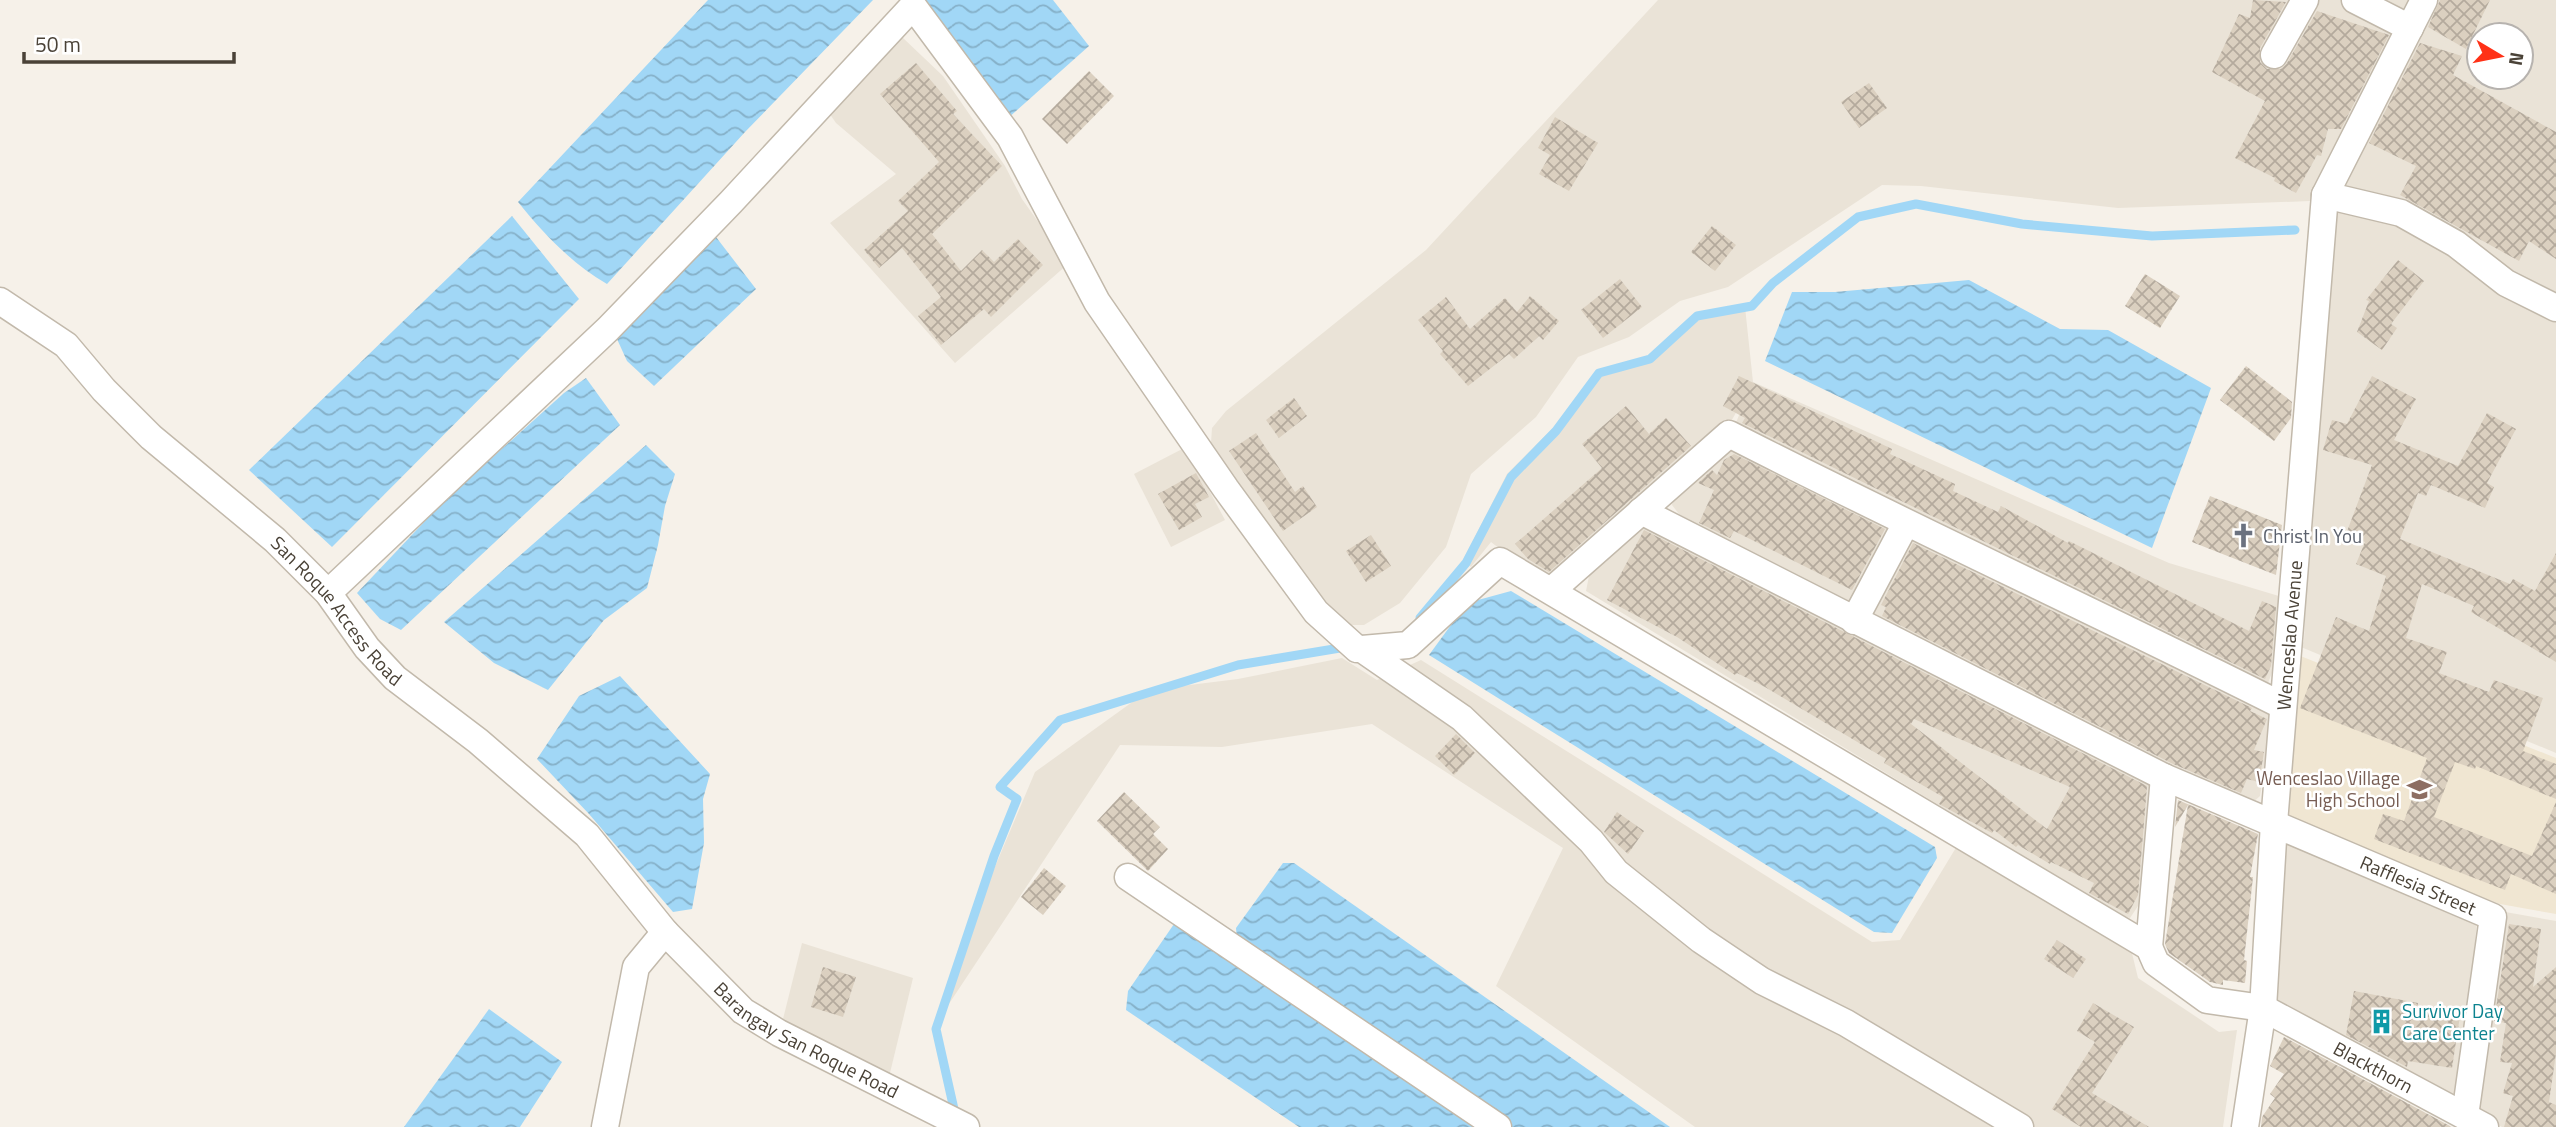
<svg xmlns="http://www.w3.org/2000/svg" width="2556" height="1127" font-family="'Titillium Web',sans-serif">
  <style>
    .residential { fill: #eae3d7; fill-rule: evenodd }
    .education { fill: #f0e6d2 }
    .water { fill: url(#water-waves) }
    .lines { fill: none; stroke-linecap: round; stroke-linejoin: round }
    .stream { stroke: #a1d7f6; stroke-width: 9 }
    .building { fill: url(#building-cross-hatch); fill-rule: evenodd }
    .minor-casing { stroke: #c2b9ab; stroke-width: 29 }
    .minor { stroke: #fff; stroke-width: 26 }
    .labels { text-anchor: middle; stroke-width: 5; stroke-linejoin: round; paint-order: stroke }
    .worship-label { font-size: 19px; fill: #5b616d; stroke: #fff; text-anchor: start }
    .street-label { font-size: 19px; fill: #4a4237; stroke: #fff }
    .education-label { font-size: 19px; fill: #785e54; stroke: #fff; text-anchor: end }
    .culture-label { font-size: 19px; fill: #0d838f; stroke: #fff; text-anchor: start }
  </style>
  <defs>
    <pattern id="water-waves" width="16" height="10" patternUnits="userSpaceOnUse" patternTransform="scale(1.75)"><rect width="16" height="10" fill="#a1d7f6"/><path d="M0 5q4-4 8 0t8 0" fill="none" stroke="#85b0c8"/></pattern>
    <pattern id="building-cross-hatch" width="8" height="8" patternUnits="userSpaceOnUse" patternTransform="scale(1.75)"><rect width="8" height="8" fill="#dbd0c0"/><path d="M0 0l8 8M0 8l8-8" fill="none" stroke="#b4aa9d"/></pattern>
  </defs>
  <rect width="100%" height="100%" fill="#f6f1e9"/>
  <g class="residential">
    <path d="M1658 0H2412L2310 201 2118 208 1921 186 1882 185 1728 287 1680 301 1629 337 1578 357 1536 417 1471 474 1446 547 1400 603 1364 625H1341L1245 502 1211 443 1212 428 1226 411 1426 250Z"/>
    <path d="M2434 0H2556V753L2301 647 2304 641 2315 405 2340 179ZM2479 35H2521V77H2479Z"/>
    <path d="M902 37 943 76 1005 166 1022 199 1068 264 955 363 830 223 896 174 836 123 825 107Z"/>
    <path d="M1745 307 1753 382 2169 563 2299 602 2268 683 1903 525 2273 706 2260 796 2251 804 1806 585 1679 514 1672 505 1673 497 1729 440 1750 388 1729 425 1549 587 1491 542 1471 567 1463 560 1507 474 1553 428 1596 371 1646 358 1692 315Z"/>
    <path d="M1186 447 1225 520 1171 547 1134 474Z"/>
    <path d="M1642 524 2162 780 2154 882 2130 918 2120 915 1586 591 1589 576Z"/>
    <path d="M1342 658 1377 680 1421 660 1872 942 1900 940 1957 846 2131 949 2138 978 2219 1032 2237 1030 2223 1127H1695L1496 986 1563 848 1372 724 1222 747 1120 745 935 1025 978 907 1035 772 1149 690 1238 679Z"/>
    <path d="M2282 841 2477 921 2460 1103 2268 999Z"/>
    <path d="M2494 910 2556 921V1127H2502L2470 1109Z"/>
    <path d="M802 943 913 978 889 1077 781 1027Z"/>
  </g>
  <path class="education" d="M2298 655 2556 758V914L2500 904 2281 820Z"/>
  <g class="water">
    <path d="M708 0H873L745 132 607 284C571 263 544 234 518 202Z"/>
    <path d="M925 0H1053L1089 46 1007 119Z"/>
    <path d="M512 216 579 299 332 547 249 470Z"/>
    <path d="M716 237 756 289 654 386 627 361 617 339Z"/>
    <path d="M1969 280 2060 329 2108 330 2211 388 2152 548 1765 361 1792 292H1835Z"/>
    <path d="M586 378 620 425 401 630 380 619 357 593 444 501 564 393Z"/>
    <path d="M646 445 675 474 665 506 658 545 647 588 604 620 548 690 494 663 444 622Z"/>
    <path d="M1511 591 1935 847 1937 858 1892 933 1874 932 1429 655 1467 603Z"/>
    <path d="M620 676 710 774 703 799 704 843 692 909 673 912 589 814 537 759 579 696Z"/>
    <path d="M1283 863H1294L1670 1127H1510L1237 940 1236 928Z"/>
    <path d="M1174 924 1489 1127H1299L1126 1010 1128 991Z"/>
    <path d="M489 1009 562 1062 520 1127H404Z"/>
  </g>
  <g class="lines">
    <g class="stream">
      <path d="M1420 618 1466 563 1511 477 1556 431 1599 373 1650 359 1697 316 1752 306 1773 283 1858 217 1916 204 2022 224 2152 236 2295 230"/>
      <path d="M956 1118 936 1029 994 856 1017 799 1000 787 1060 720 1238 665 1346 647"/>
    </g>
  </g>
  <g class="building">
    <path d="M2253 0 2286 2 2260 48V62L2267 69H2281L2287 63 2317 11 2389 35 2341 129H2328L2321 156 2317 155 2296 193 2274 181 2275 178 2235 158 2265 101 2212 72 2239 14 2250 18Z"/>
    <path d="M2440 0H2490L2466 49 2428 27Z"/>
    <path d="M2420 43 2462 56 2453 75 2556 132V259L2529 241 2519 261 2400 195 2416 166 2369 143Z"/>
    <path d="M916 63 957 111 953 114 1002 166 932 234 961 271 982 250 994 262 1018 239 1043 265 991 317 984 309 941 345 918 316 941 297 902 248 879 268 864 250 908 211 898 201 939 162 880 94Z"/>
    <path d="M1089 71 1114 96 1067 144 1042 119Z"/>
    <path d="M1869 83 1887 108 1859 128 1841 102Z"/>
    <path d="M1555 117 1598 143 1569 191 1539 174 1550 155 1538 148Z"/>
    <path d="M1712 226 1736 245 1715 271 1691 252Z"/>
    <path d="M2398 260 2424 281 2391 324 2397 328 2382 350 2357 332 2369 301 2366 300Z"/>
    <path d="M2145 274 2180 296 2160 328 2125 306Z"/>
    <path d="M1620 279 1642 307 1603 338 1581 310Z"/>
    <path d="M1530 296 1559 321 1543 340 1539 336 1514 359 1509 354 1468 386 1440 354 1443 351 1418 320 1446 297 1470 329 1505 298 1517 312Z"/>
    <path d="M2246 366 2292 402 2291 418 2274 441 2220 400Z"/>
    <path d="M1739 376 1892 449 1890 454 1955 484 1953 491 1998 512 2001 506 2068 543 2069 541 2249 631 2262 601 2276 607 2271 666 2265 679 1742 423 1745 418 1723 406Z"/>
    <path d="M2372 376 2416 399 2394 440 2458 466 2487 413 2516 429 2487 483 2494 487 2485 508 2431 485 2426 496 2418 493 2400 539 2510 584 2513 579 2535 591 2556 553V662L2471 612 2474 606 2422 584 2406 638 2447 652 2439 673 2489 692 2494 680 2543 698 2523 751 2556 764V799L2476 766 2475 769 2455 762 2434 817 2532 856 2556 802V894L2511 874 2505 890 2374 839 2383 814 2404 821 2427 758 2300 708 2336 617 2369 631 2386 576 2356 564 2365 542 2346 534 2372 465 2323 450 2332 420 2347 424Z"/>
    <path d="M1294 398 1307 416 1279 438 1266 420Z"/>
    <path d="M1626 406 1649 434 1666 418 1691 446 1549 572 1528 559 1515 544 1602 468 1582 444Z"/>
    <path d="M1256 433 1295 492 1303 486 1317 507 1283 531 1229 451Z"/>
    <path d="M1734 454 1885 529 1852 590 1734 531 1730 538 1699 523 1714 490 1698 483 1712 470 1717 475 1724 460Z"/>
    <path d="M1196 473 1209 497 1195 504 1202 517 1179 530 1158 494Z"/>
    <path d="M2210 496 2282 525 2276 575 2192 542Z"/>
    <path d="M1644 530 2147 786 2138 895 2128 914 2089 893 2094 883 2051 862 2050 864 2018 845 2016 847 1994 830 1992 833 1939 804 1943 797 1884 763 1886 759 1765 687 1737 673 1735 675 1677 637 1607 600ZM1914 719 2070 787 2047 829 1911 724Z"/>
    <path d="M1371 535 1391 566 1366 582 1346 551Z"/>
    <path d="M1913 543 2252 708 2250 711 2267 719 2254 750 2264 752 2259 782 2247 779 2241 793 2171 763 1882 616 1886 607 1881 605Z"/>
    <path d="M1456 734 1475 753 1454 775 1435 756Z"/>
    <path d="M1124 792 1160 827 1153 834 1168 849 1148 871 1097 821Z"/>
    <path d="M2178 800 2258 834 2250 877H2253L2244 960 2247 961 2245 983 2223 980V985L2210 982 2169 953 2165 944 2188 805 2175 827Z"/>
    <path d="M1617 812 1644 831 1628 854 1604 832Z"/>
    <path d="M1044 868 1066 886 1043 915 1021 897Z"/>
    <path d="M2509 924 2541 929 2533 987 2556 967V1053L2549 1102 2556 1105V1127H2504L2513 1096 2503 1093 2512 1063 2500 1062 2506 1023 2494 1021Z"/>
    <path d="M2057 940 2086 959 2073 978 2044 959Z"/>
    <path d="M823 967 856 977 843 1017 811 1007Z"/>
    <path d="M2354 991 2418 1003 2417 1010 2460 1016 2452 1068 2408 1061 2407 1067 2346 1035Z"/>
    <path d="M2093 1003 2134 1027 2092 1093 2149 1127H2081L2052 1109 2095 1042 2077 1031Z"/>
    <path d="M2284 1037 2450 1126 2451 1127H2261L2262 1117 2275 1098 2270 1094 2284 1074 2270 1066Z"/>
  </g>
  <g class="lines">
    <defs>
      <g id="minor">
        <path d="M2355 0 2410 28"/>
        <path d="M2274 55 2305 0"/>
        <path d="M2325 195 2401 213 2456 244 2506 283 2556 308"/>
        <path id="s1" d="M0 301 66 345 104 390 151 437 275 540 328 593 367 648 395 678 478 741 587 835 665 932 743 1011 779 1033 966 1127"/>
        <path id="s2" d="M1641 511 2164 777 2493 917 2465 1116"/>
        <path d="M1552 590 1729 434C1912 528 2099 613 2283 706"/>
        <path d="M328 593 608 329 731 202 913 6 1010 137 1097 302 1226 489 1316 612 1357 649H1362L1462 718 1591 841 1616 872 1701 940 1762 981 1846 1023 2020 1127"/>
        <path d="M1854 621 1905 525"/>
        <path id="s3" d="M1362 649 1408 645 1500 561 2149 947 2156 963 2207 1000 2263 1008 2485 1127"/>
        <path d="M1128 877 1498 1127"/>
        <path d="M2149 947 2164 777"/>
        <path d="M605 1127 636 967 665 932"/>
        <path id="s4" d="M2245 1127 2263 1008 2274 823 2325 195 2424 0"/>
      </g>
    </defs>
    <use href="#minor" class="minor-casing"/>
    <use href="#minor" class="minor"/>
  </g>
  <defs>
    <symbol id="church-bare" viewBox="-9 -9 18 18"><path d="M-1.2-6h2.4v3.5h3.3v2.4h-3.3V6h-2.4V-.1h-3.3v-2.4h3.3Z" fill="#6b7280" stroke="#fff" stroke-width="2.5" paint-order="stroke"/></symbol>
    <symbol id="school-bare" viewBox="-9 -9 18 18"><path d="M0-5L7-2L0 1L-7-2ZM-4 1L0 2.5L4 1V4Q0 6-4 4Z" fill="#8d6e63" stroke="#fff" stroke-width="2.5" paint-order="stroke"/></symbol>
    <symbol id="building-bare" viewBox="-9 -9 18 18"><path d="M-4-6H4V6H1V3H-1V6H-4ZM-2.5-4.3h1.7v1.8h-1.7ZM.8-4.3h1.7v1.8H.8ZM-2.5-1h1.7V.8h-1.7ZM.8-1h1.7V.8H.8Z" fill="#0f9aa8" stroke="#fff" stroke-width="2.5" paint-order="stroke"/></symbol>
  </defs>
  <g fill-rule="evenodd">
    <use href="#church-bare" x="2226" y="518" width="35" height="35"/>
    <use href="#school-bare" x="2402" y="772" width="35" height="35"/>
    <use href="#building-bare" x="2364" y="1004" width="35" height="35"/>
  </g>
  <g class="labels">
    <g class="worship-label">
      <text x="2263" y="543">Christ In You</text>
    </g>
    <g class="street-label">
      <text dy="7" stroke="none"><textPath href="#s1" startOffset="460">San Roque Access Road</textPath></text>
      <text dy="7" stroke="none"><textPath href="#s4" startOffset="494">Wenceslao Avenue</textPath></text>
      <text dy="7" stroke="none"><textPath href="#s2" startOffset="863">Rafflesia Street</textPath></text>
      <text dy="7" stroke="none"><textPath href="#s1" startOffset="1102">Barangay San Roque Road</textPath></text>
      <text dy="7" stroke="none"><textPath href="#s3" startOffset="1188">Blackthorn</textPath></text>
    </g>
    <g class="education-label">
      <text x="2400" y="785">Wenceslao Village<tspan x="2400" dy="22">High School</tspan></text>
    </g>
    <g class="culture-label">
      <text x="2402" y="1018">Survivor Day<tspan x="2402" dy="22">Care Center</tspan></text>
    </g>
  </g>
  <g transform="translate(2500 56) rotate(100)"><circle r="33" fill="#ffffff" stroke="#b7b3af" stroke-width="2"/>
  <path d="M0-5L12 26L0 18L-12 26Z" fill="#ff3117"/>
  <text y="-10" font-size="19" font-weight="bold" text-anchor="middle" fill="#4a4237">N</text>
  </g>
  <path d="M24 52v10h210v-10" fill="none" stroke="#4a4237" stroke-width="3.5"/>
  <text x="35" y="52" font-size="21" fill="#4a4237" stroke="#ffffff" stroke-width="5" paint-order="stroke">50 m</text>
</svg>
